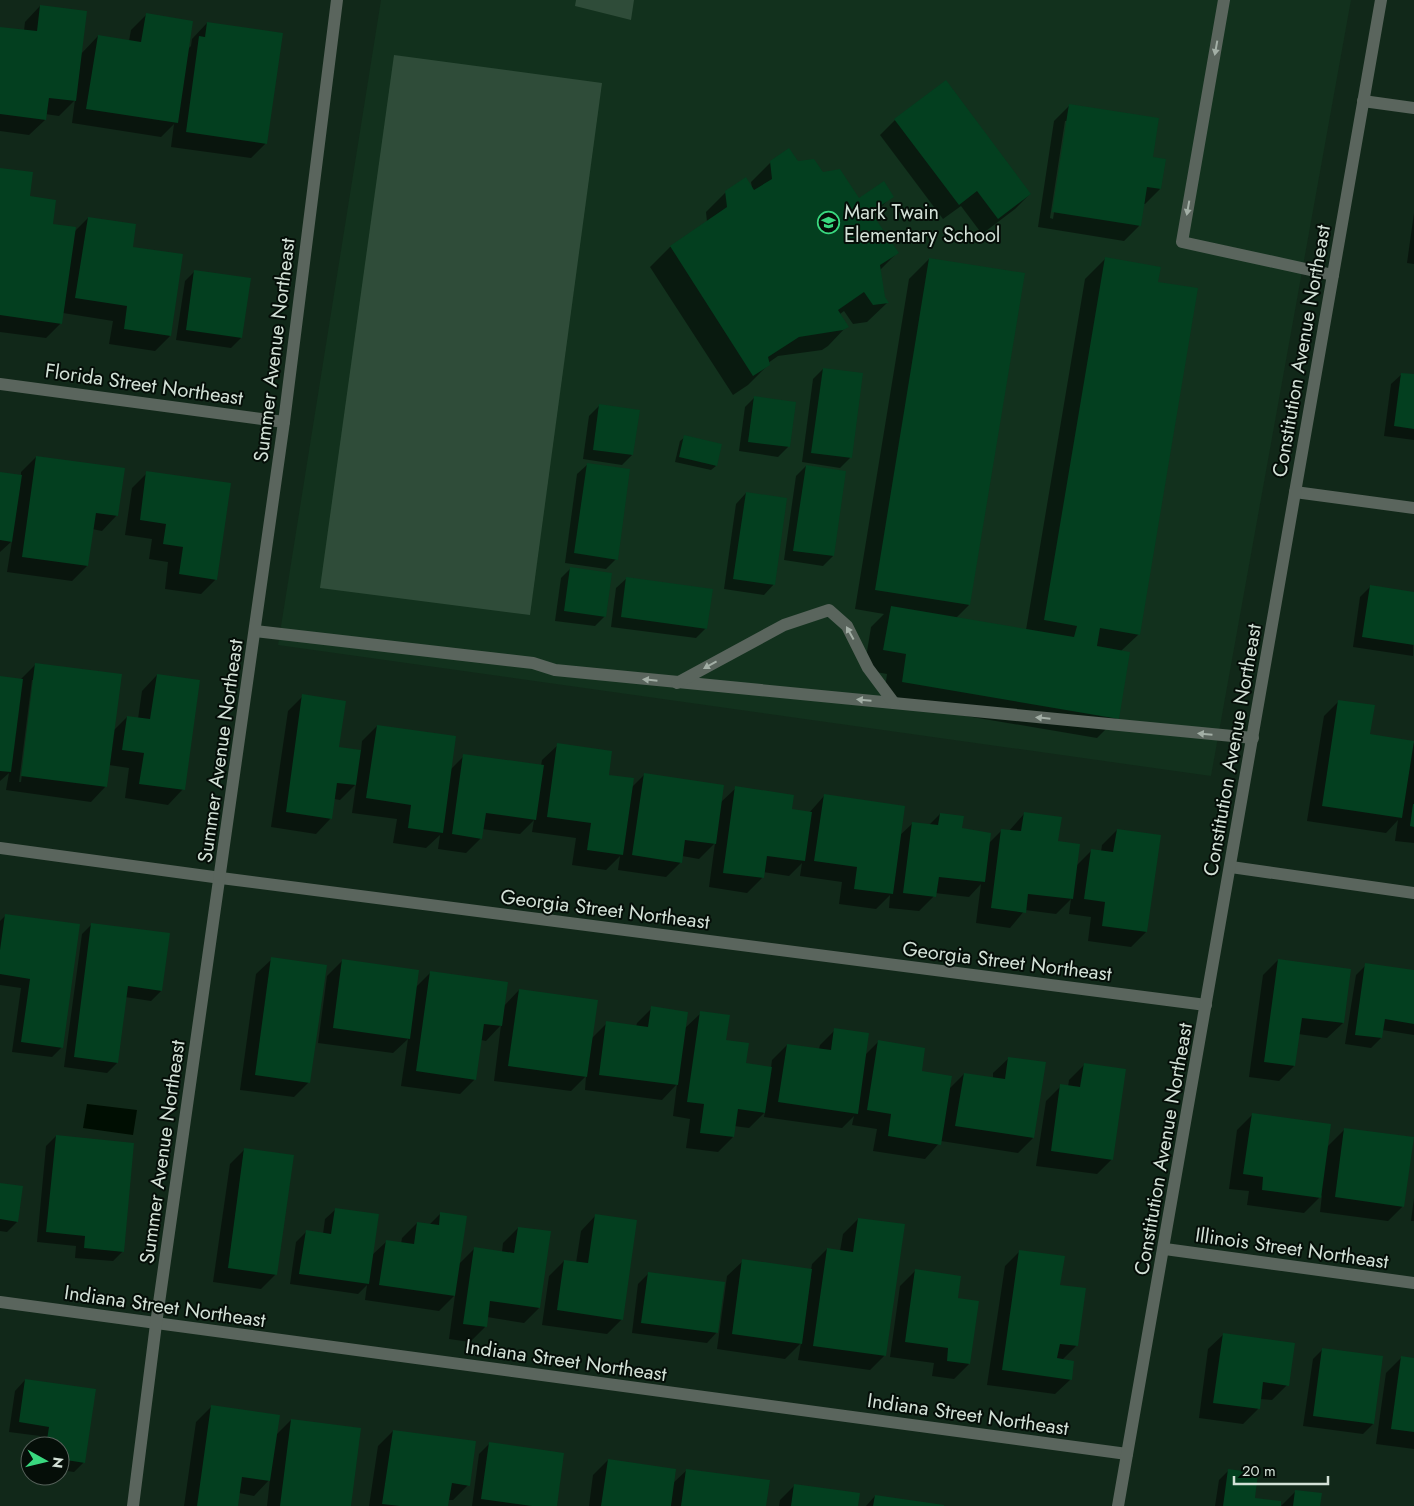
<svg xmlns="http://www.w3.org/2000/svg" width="1414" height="1506" font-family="Jost,sans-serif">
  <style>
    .built { fill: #12311d }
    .green { fill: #2f4c39 }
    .water { fill: #000e02 }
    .shadow { fill: #0007; fill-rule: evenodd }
    .building { fill: #033f1f }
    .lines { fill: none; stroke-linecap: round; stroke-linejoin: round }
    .minor { stroke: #5a655d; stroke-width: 12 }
    .oneway { fill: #a3afa6 }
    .labels { text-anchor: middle; stroke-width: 4; stroke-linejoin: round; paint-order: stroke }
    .poi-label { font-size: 20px; fill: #d3e1d7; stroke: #050e08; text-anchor: start }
    .street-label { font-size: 20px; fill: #d3e1d7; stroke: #050e08 }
  </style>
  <rect width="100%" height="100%" fill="#112819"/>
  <path class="built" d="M381 0H1351L1211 776 278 645Z"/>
  <g class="green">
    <path d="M576 0H634L631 20 575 6Z"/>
    <path d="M394 55 602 83 530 615 320 588Z"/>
  </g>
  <path class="water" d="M87 1104 137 1110 133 1135 83 1128Z"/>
  <g class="shadow">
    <path d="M40 6 81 54 98 36 129 41 131 30 146 15 187 50 191 46 192 39 207 23 266 143 251 158 171 147 174 124 161 137 72 123 75 100 59 116 45 114V120L29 135 0 131V28L24 31 25 22Z"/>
    <path d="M1070 105 1152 158 1160 189 1145 204H1143L1139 226 1124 241 1038 227 1054 121ZM1065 121H1068L1053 219 1050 218Z"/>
    <path d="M895 120 1030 194 1015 209 982 234 961 206 943 219 880 135Z"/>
    <path d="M771 162H797L822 173 858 199 892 196 872 216 897 253 880 270 884 298 887 303 867 322 853 324 844 311 840 314 847 326 828 346 822 350 778 356 768 363V365L748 385 733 395 650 267 670 247 707 222 706 212 726 192 752 188 751 182Z"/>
    <path d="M0 169 51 225 74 232 88 218 132 248 170 336 155 351 109 344 113 321 63 313 61 323 46 338 0 332Z"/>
    <path d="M1414 213V264L1407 263Z"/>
    <path d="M929 259 969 605 956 618 1026 630 1085 279 1105 259 1139 634 1121 651 1117 718 1097 738 883 702 887 674 864 670 871 627 884 614 855 609 909 279Z"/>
    <path d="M195 271 241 338 231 348 176 340 185 281Z"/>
    <path d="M823 369 850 458 840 468 802 462 813 379Z"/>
    <path d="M1402 374 1414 376V440L1384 436 1391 384Z"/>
    <path d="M755 397 795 403 788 447 778 457 739 451 745 407Z"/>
    <path d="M599 406 632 455 622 465 583 459 589 416Z"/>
    <path d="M685 437 716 466 711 470 675 462 680 441Z"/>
    <path d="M36 457 117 515 102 531 92 529 87 566 72 581 7 572 12 541 0 552V473L21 476V472Z"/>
    <path d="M588 464 616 559 606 569 565 563 577 474Z"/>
    <path d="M806 466 833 556 823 566 784 560 796 476Z"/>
    <path d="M147 473 216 579 201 594 165 589 168 562 149 559 152 539 125 535 132 488Z"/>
    <path d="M746 493 774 584 764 595 724 589 736 504Z"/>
    <path d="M571 568 605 616 595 626 555 621 561 578Z"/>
    <path d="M627 578 706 628 696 638 611 627 616 588Z"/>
    <path d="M1370 587 1414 593 1413 656 1353 647 1360 597Z"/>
    <path d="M35 665 113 731 127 717 138 719 142 691 157 675 183 789 168 805 125 798 129 768 109 765 106 786 91 802 6 790 9 773 0 781V678L20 680ZM32 680H34L21 782H19Z"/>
    <path d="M303 696 338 748 361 751 362 741 377 726 451 769 464 756 541 766 542 760 558 745 631 788 644 775 720 803 736 788 790 810 809 813 824 796 899 836 913 823 929 825 940 814 961 829 989 843 1002 830 1009 831 1024 814 1057 842 1076 866 1091 851 1101 852 1102 845 1117 830 1146 932 1131 947 1088 941 1091 917 1069 914 1071 899 1056 914 1025 910 1010 928 976 923 981 884 969 897 935 893 934 896 919 911 889 908 890 895 876 909 839 904 842 882 800 876 802 863 789 876 763 872 762 878 747 893 709 887 715 843 699 859 682 856 681 862 666 877 618 870 620 856 606 870 572 865 576 838 532 832 534 820 520 834 482 829 481 838 466 853 438 849 440 835 426 848 393 843 397 819 352 813 356 784 340 800 334 799 331 818 316 834 271 827 288 711Z"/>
    <path d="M1339 701 1369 735 1412 745 1414 742V843L1395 841 1398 820 1386 833 1307 821 1324 716Z"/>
    <path d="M6 915 62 1047 52 1057 12 1052 21 988 0 985V921Z"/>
    <path d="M92 924 161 991 151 1001 125 997 117 1063 107 1073 64 1067 82 934Z"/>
    <path d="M272 959 309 1082 294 1097 240 1090 256 974Z"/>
    <path d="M343 960 416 987 430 973 504 1006 519 990 592 1038 607 1023 636 1027 637 1023 652 1008 684 1029 701 1013 744 1064 771 1068 772 1060 787 1045 819 1049 820 1045 835 1030 865 1055 878 1042 948 1090 964 1074 993 1079V1073L1009 1058 1033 1138 1018 1153 941 1141 925 1159 873 1151 877 1129 852 1125 854 1116 842 1128 764 1117 765 1112 749 1128 734 1126 733 1137 718 1152 686 1148 690 1119 673 1116 677 1084 662 1100 585 1090 586 1076 571 1091 494 1081 501 1025 486 1041 481 1040 475 1079 460 1094 401 1086 408 1039 393 1053 318 1043 327 976Z"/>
    <path d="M1278 960 1343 1023 1327 1038 1298 1034 1294 1066 1279 1081 1249 1077 1263 975Z"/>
    <path d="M1366 965 1414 972V1035L1382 1030 1381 1038 1371 1048 1345 1044 1356 975Z"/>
    <path d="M1084 1065 1112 1159 1097 1174 1036 1166 1046 1101 1061 1086 1068 1087 1069 1080Z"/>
    <path d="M1252 1115 1327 1147 1345 1129 1403 1206 1388 1221 1320 1212 1322 1195 1304 1213 1247 1205 1249 1191 1229 1189 1237 1130Z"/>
    <path d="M56 1136 123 1251 113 1261 75 1258 76 1246 37 1242 46 1146Z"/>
    <path d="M245 1149 276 1274 261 1289 213 1282 230 1164Z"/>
    <path d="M0 1184 17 1222 7 1232 0 1231Z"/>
    <path d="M1414 1198V1221H1411Z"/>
    <path d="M336 1209 372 1255 386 1242 401 1244 402 1238 417 1223 429 1225 441 1213 459 1264 475 1248 502 1252 503 1243 518 1228 539 1308 524 1323 487 1317 485 1327 470 1342 449 1339 455 1295 439 1311 365 1300 367 1285 358 1294 290 1284 296 1242 306 1232 323 1234 325 1219Z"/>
    <path d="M596 1215 622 1319 607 1334 542 1325 549 1276 564 1261 576 1263 581 1231Z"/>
    <path d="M858 1219 885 1355 870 1370 798 1360 801 1343 785 1359 717 1349 727 1276 743 1261 811 1270 812 1264 827 1249 840 1251 843 1234Z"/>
    <path d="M1020 1251 1059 1286 1076 1346 1062 1360 1071 1379 1055 1394 987 1385 1005 1266Z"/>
    <path d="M915 1271 957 1299 969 1364 954 1379 932 1376 934 1363 890 1357 900 1286Z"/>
    <path d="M648 1274 717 1332 707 1343 632 1333 638 1284Z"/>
    <path d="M1224 1334 1287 1385 1272 1400 1260 1399 1258 1409 1243 1424 1199 1418 1208 1349Z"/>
    <path d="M1323 1349 1373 1424 1363 1434 1303 1426 1313 1359Z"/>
    <path d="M1401 1358 1414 1359V1449L1376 1444 1386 1373Z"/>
    <path d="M25 1380 84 1462 74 1472 60 1470V1446H38L40 1436 9 1432 15 1391Z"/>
    <path d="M211 1407 275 1436 291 1420 350 1506H267L270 1479 254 1496 239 1493 237 1506H184L196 1422Z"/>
    <path d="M393 1431 468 1485 453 1500H448L447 1506H369L378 1446Z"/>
    <path d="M489 1444 556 1506H472L479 1454Z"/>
    <path d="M608 1460 672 1484 687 1470 765 1506H589L593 1475Z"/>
    <path d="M1229 1470 1253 1499 1279 1506H1215L1219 1480Z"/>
    <path d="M795 1485 857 1506H779L780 1500Z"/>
    <path d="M1296 1491 1319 1506H1281Z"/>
    <path d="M875 1496 943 1506H866Z"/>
  </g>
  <g class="building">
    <path d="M40 5 87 11 76 101 49 98 46 120 0 114V27L37 31Z"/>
    <path d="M146 13 193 21 178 123 86 109 98 35 141 42Z"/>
    <path d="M207 22 283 33 267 144 186 132 199 36 205 37Z"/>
    <path d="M946 80 1031 194 998 219 977 191 959 205 894 119Z"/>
    <path d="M1069 104 1159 118 1153 157 1166 159 1161 189 1147 187 1141 226 1052 212Z"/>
    <path d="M789 148 798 161 814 159 823 172 840 169 859 198 884 181 894 197 871 212 899 253 880 265 885 297 889 303 873 305 864 292 838 310 849 327 843 330 799 337 768 357 770 365 753 376 670 246 727 207 725 191 746 177 754 190 772 179 770 161Z"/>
    <path d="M0 168 33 172 30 196 56 200 53 224 76 227 62 324 0 315Z"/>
    <path d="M88 217 136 224 133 247 183 254 171 336 124 329 127 306 75 298Z"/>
    <path d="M1105 257 1161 267 1158 282 1198 288 1140 635 1100 628 1097 646 1130 652 1119 719 902 682 906 654 883 650 891 606 1074 637 1077 626 1044 620Z"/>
    <path d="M929 258 1025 273 970 605 875 590Z"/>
    <path d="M194 270 251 278 242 338 186 330Z"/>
    <path d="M823 368 863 373 852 458 811 453Z"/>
    <path d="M1401 373 1414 374V429L1394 426Z"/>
    <path d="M754 396 796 402 790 447 748 442Z"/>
    <path d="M599 404 640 410 633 455 593 450Z"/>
    <path d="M684 435 722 444 717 466 679 457Z"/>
    <path d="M36 456 125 468 118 516 96 513 88 566 22 557Z"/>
    <path d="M587 463 630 469 618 560 574 553Z"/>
    <path d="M806 465 846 471 834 556 793 551Z"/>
    <path d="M146 471 231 483 217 580 179 574 183 547 163 544 166 524 140 520Z"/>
    <path d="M0 472 22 475 12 542 0 540Z"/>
    <path d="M746 492 787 498 775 585 733 579Z"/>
    <path d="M570 567 612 573 606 617 564 611Z"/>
    <path d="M626 577 713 589 707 629 621 617Z"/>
    <path d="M1370 585 1414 592V645L1362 637Z"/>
    <path d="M35 663 122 674 107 787 21 776Z"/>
    <path d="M157 674 200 680 185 790 139 784 144 753 122 750 127 716 150 719Z"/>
    <path d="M0 676 23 679 11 772 0 771Z"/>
    <path d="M302 694 346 701 339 747 361 750 356 785 337 783 332 819 286 812Z"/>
    <path d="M1338 700 1375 705 1370 734 1414 741 1402 818 1322 806Z"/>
    <path d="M377 725 456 736 443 833 408 828 411 805 366 798Z"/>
    <path d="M557 743 612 751 609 775 634 778 623 855 587 850 591 823 547 817Z"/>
    <path d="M463 754 544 765 536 820 486 813 482 839 452 834Z"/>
    <path d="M644 773 724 785 716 844 685 840 682 863 632 855Z"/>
    <path d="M735 786 794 795 792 809 812 812 805 861 767 856 764 878 723 873Z"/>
    <path d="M824 794 905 806 893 894 854 889 857 867 814 861Z"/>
    <path d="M1413 804H1414V827L1410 826Z"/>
    <path d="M1024 812 1062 817 1058 841 1080 844 1073 899 1028 894 1026 913 991 908 1001 829 1021 831Z"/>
    <path d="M940 813 964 816 962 828 991 833 985 882 939 877 936 897 903 893 912 822 938 825Z"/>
    <path d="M1117 829 1161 835 1147 932 1102 926 1105 902 1084 899 1091 849 1113 852Z"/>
    <path d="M5 914 80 924 63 1048 21 1042 30 979 0 974V950Z"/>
    <path d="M91 923 170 933 162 991 128 986 118 1063 74 1057Z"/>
    <path d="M271 957 327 965 310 1083 255 1075Z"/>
    <path d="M342 959 419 970 410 1039 333 1028Z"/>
    <path d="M1278 959 1351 969 1344 1023 1302 1018 1295 1066 1264 1062Z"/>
    <path d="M1365 963 1414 970V1024L1385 1019 1382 1038 1355 1035Z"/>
    <path d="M430 971 508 982 502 1026 484 1024 476 1080 416 1071Z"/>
    <path d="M519 989 598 1000 587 1077 508 1066Z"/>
    <path d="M651 1006 688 1012 678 1085 599 1075 606 1021 648 1027Z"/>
    <path d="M700 1011 730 1015 726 1040 749 1043 746 1063 772 1067 765 1113 738 1109 734 1137 700 1133 704 1104 687 1102Z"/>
    <path d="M834 1028 869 1033 858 1114 778 1102 787 1044 831 1050Z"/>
    <path d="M878 1040 925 1048 922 1071 952 1076 941 1145 888 1136 891 1114 867 1110Z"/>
    <path d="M1008 1057 1046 1062 1034 1138 955 1126 964 1073 1005 1079Z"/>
    <path d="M1084 1063 1126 1069 1113 1160 1051 1151 1060 1084 1080 1087Z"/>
    <path d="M1252 1113 1331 1124 1321 1198 1262 1190 1263 1177 1243 1174Z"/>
    <path d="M1344 1128 1414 1137 1404 1207 1335 1197Z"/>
    <path d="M56 1135 134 1143 124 1252 84 1248 85 1236 46 1232Z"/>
    <path d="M244 1148 294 1155 277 1275 228 1268Z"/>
    <path d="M0 1183 23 1186 18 1222 0 1219Z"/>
    <path d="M335 1208 379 1214 369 1284 299 1274 306 1230 331 1234Z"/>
    <path d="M440 1212 467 1216 455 1296 379 1285 386 1240 414 1244 417 1222 439 1225Z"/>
    <path d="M595 1214 637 1220 623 1320 557 1310 564 1260 588 1263Z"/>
    <path d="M858 1218 905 1224 886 1356 813 1346 827 1248 853 1252Z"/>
    <path d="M518 1227 551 1231 540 1308 490 1301 487 1327 463 1324 474 1247 514 1253Z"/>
    <path d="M1019 1250 1065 1256 1060 1285 1086 1288 1078 1346 1060 1344 1057 1358 1074 1361 1072 1380 1002 1370Z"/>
    <path d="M742 1259 812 1269 802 1344 732 1334Z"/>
    <path d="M915 1269 961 1276 958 1298 979 1301 970 1364 947 1361 948 1348 905 1342Z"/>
    <path d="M648 1272 725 1282 718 1333 641 1323Z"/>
    <path d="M1223 1333 1295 1343 1289 1386 1263 1382 1260 1409 1213 1403Z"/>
    <path d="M1322 1348 1383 1356 1374 1424 1313 1416Z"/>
    <path d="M1401 1356 1414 1358V1432L1391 1429Z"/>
    <path d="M25 1379 96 1389 85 1463 60 1459V1446H46L49 1427 19 1422Z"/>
    <path d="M211 1405 280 1415 270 1481 242 1477 238 1506H197Z"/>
    <path d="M291 1419 361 1428 351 1506H280Z"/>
    <path d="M393 1430 476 1441 470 1486 452 1483 448 1506H400L382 1504Z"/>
    <path d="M489 1442 564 1453 557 1506H532L481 1499Z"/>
    <path d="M608 1459 676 1469 671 1506H601Z"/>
    <path d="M686 1469 770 1480 766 1506H681Z"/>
    <path d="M1228 1469 1258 1473 1255 1498 1281 1501V1506H1223Z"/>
    <path d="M794 1484 860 1493 858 1506H791Z"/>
    <path d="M1295 1490 1322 1493 1320 1506H1293Z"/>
    <path d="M875 1495 944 1505V1506H873Z"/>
  </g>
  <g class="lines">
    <g class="minor">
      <path d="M1224 0 1182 242 1333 275"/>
      <path d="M1363 101 1414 108"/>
      <path d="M0 384 284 422"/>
      <path d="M1295 492 1414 508"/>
      <path d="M255 631 533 663 555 670 1253 738"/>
      <path d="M677 683 784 625 829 610 847 626 868 668 894 703"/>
      <path d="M0 848 221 878 1206 1005"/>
      <path d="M1231 867 1414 893"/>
      <path d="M1165 1249 1414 1283"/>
      <path d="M0 1302 1127 1454"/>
      <path d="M133 1506 156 1324 284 422 337 0"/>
      <path d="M1118 1506 1381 0"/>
    </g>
  </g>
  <defs><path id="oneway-solid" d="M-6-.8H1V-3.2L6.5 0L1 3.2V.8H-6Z" transform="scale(1.25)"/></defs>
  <g class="oneway">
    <use href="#oneway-solid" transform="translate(1216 48) rotate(100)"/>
    <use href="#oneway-solid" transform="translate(1188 208) rotate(100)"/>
    <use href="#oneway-solid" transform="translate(850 633) rotate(-119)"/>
    <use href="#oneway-solid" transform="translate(710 665) rotate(151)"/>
    <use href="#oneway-solid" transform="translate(650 680) rotate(-174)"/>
    <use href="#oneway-solid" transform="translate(864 700) rotate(-175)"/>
    <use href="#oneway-solid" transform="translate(1043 718) rotate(-174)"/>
    <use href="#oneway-solid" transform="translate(1205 734) rotate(-175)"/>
  </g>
  <defs>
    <symbol id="school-ring" viewBox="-11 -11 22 22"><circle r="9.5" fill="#050e08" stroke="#39d87f" stroke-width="1.5"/><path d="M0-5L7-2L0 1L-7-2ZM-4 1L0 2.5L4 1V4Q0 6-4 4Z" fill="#39d87f"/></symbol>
  </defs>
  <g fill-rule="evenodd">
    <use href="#school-ring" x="816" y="210" width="25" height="25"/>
  </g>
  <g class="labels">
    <g class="poi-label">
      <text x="844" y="219">Mark Twain<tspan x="844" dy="23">Elementary School</tspan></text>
    </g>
    <g class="street-label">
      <text transform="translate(274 350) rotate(-83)" y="7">Summer Avenue Northeast</text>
      <text transform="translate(1301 351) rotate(-80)" y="7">Constitution Avenue Northeast</text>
      <text transform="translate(144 384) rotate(8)" y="7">Florida Street Northeast</text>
      <text transform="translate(1232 750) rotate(-80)" y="7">Constitution Avenue Northeast</text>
      <text transform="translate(220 751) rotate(-82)" y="7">Summer Avenue Northeast</text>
      <text transform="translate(605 909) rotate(7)" y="7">Georgia Street Northeast</text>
      <text transform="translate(1007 961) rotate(7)" y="7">Georgia Street Northeast</text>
      <text transform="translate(1163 1149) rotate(-80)" y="7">Constitution Avenue Northeast</text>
      <text transform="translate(162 1152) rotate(-82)" y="7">Summer Avenue Northeast</text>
      <text transform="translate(1292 1248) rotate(8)" y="7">Illinois Street Northeast</text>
      <text transform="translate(165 1306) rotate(8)" y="7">Indiana Street Northeast</text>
      <text transform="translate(566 1360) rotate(8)" y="7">Indiana Street Northeast</text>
      <text transform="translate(968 1414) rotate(8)" y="7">Indiana Street Northeast</text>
    </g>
  </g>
  <g transform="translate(45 1461) rotate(98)"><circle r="24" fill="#050e08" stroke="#57625b"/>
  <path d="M0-4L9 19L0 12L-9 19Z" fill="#39d87f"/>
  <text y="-8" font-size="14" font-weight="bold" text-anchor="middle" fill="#d3e1d7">N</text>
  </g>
  <path d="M1234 1476v8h94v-8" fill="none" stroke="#d3e1d7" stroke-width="2.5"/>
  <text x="1242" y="1476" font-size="15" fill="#d3e1d7" stroke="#050e08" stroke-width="4" paint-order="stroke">20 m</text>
</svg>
